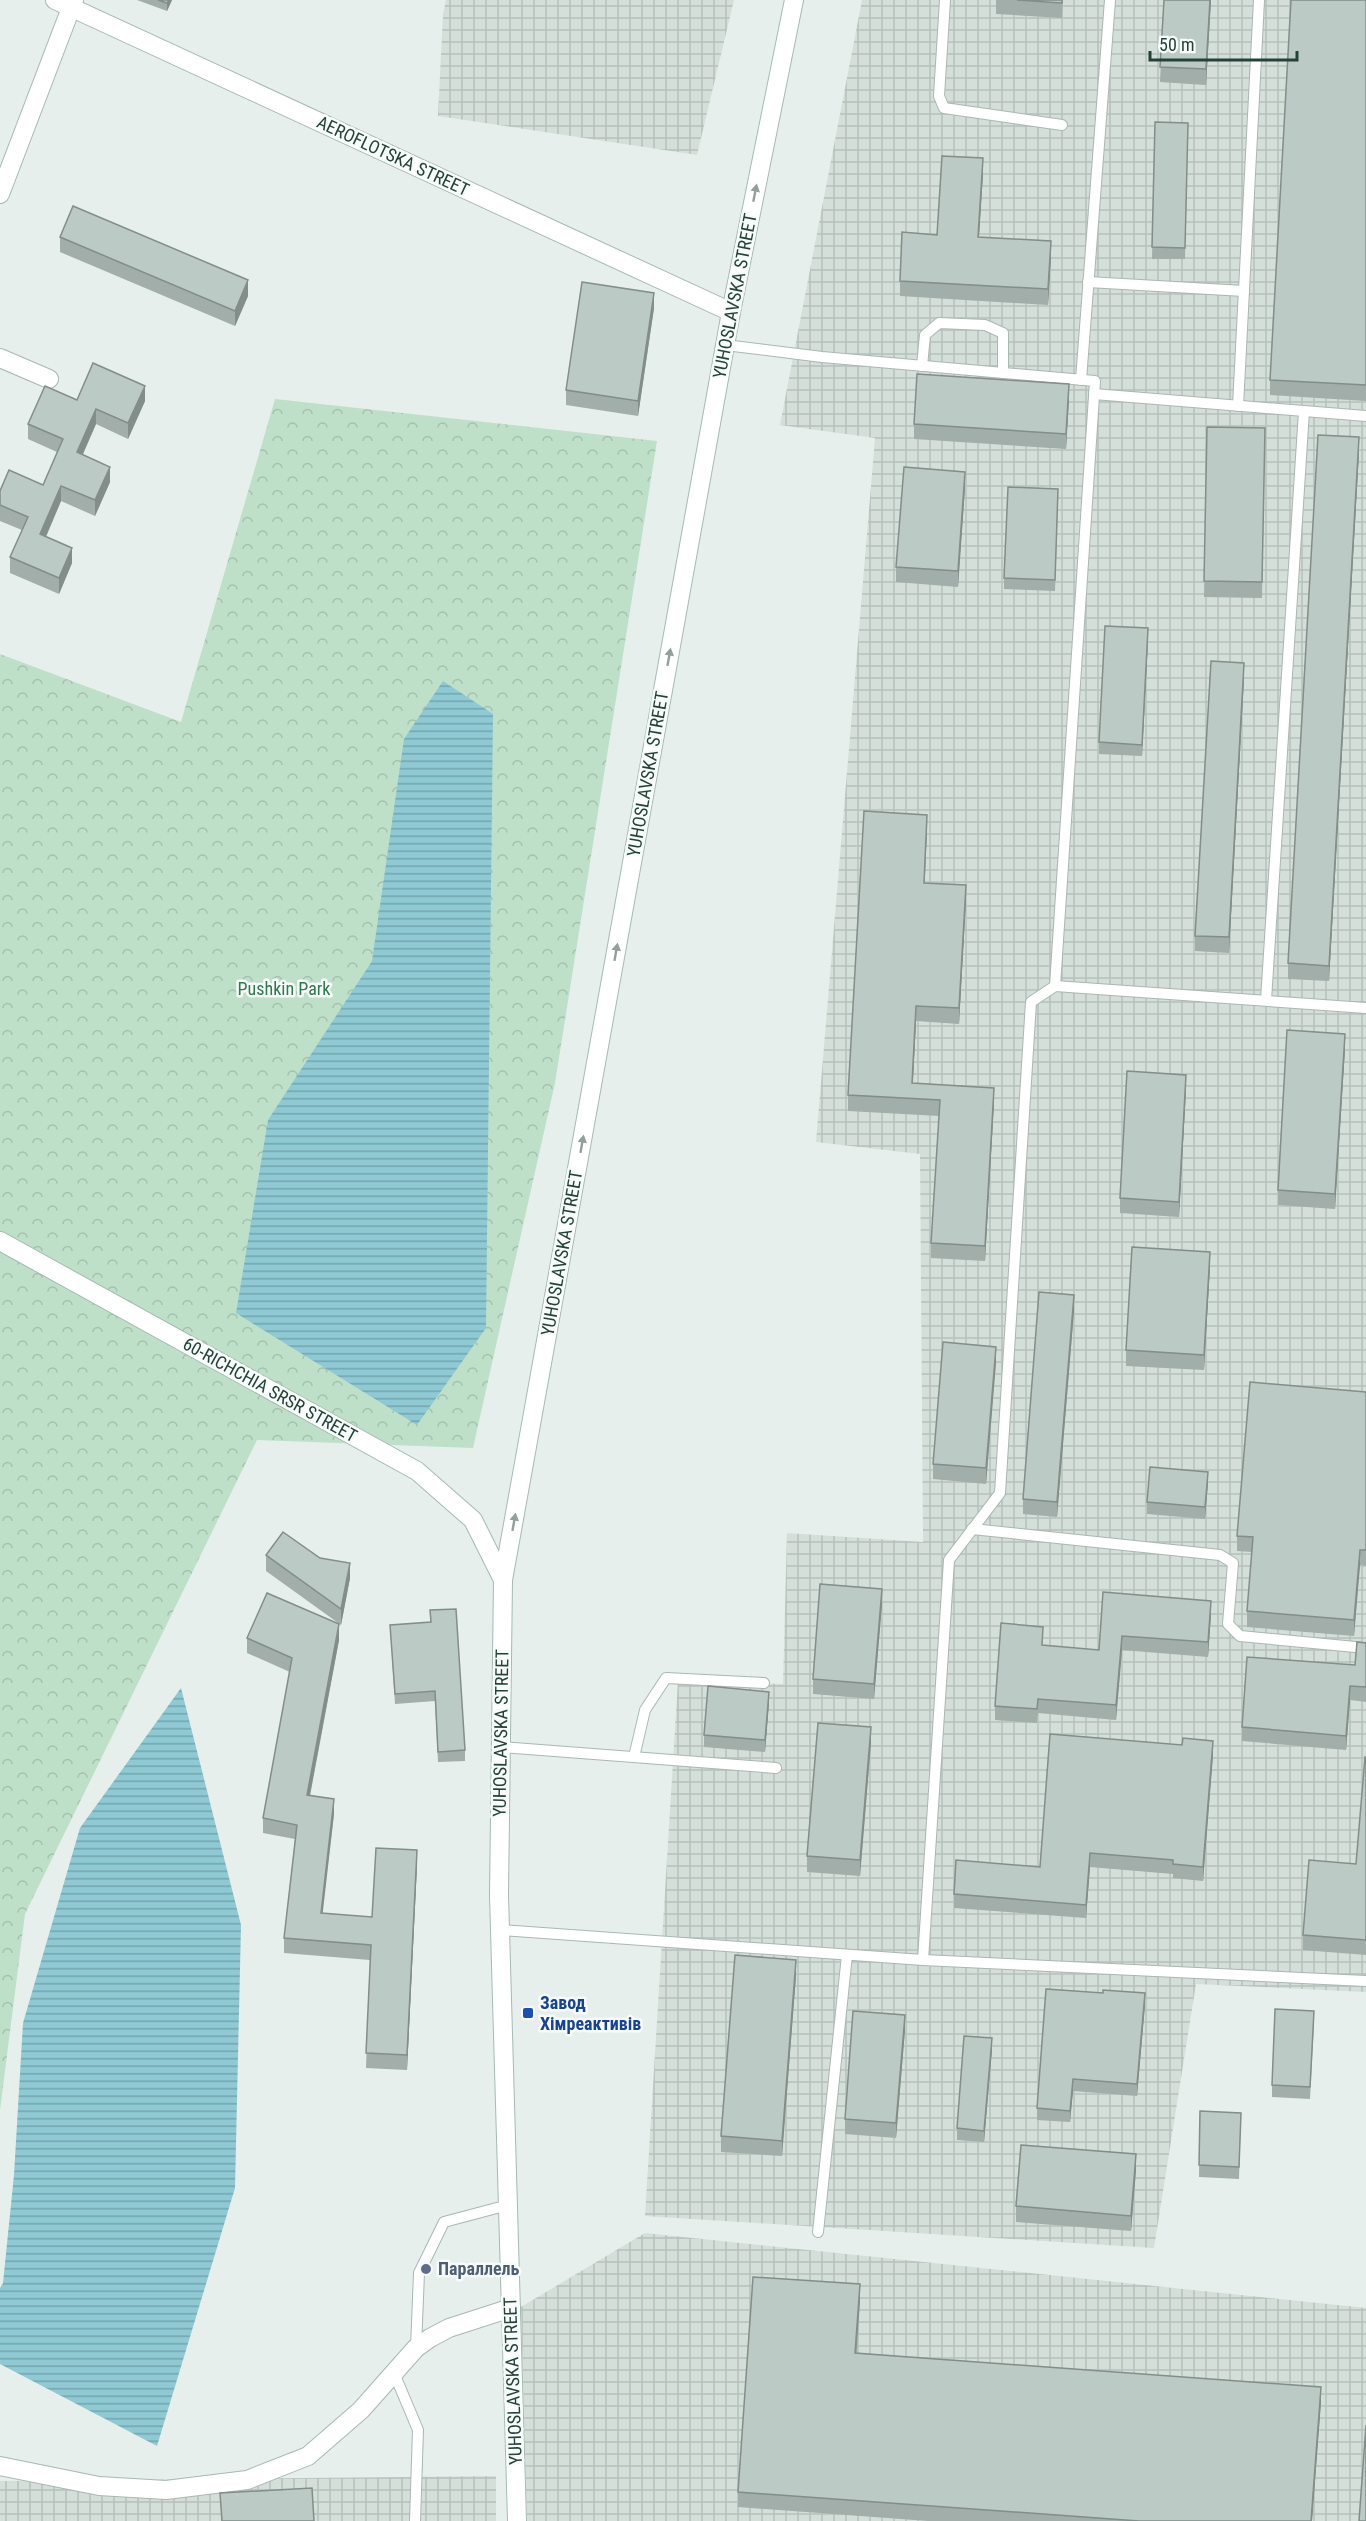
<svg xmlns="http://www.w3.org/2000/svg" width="1366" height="2521" font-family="'Roboto Condensed',sans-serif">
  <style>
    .industrial { fill: url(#industrial-grid) }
    .park { fill: url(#park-crowns) }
    .water { fill: url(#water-rules) }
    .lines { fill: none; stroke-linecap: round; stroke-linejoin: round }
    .lane-casing { stroke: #a8b8b2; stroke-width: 12 }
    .street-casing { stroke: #a8b8b2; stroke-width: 20 }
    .secondary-casing { stroke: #a4bbb3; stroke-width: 20 }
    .lane { stroke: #fff; stroke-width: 10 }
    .street { stroke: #fff; stroke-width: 18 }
    .secondary { stroke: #fff; stroke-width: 18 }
    .wall { fill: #a1aea9 }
    .shaded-wall { fill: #838d89 }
    .building { fill: #bbcac4; stroke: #838d89; stroke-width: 1.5 }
    .oneway { fill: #92a09c }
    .transit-dot { fill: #1a4fb4; stroke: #f7fbf9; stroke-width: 2 }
    .service-dot { fill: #5c6f8a; stroke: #f7fbf9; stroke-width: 2 }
    .labels { text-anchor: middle; stroke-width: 5; stroke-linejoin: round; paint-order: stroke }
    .street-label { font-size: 18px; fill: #24423a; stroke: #f7fbf9 }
    .park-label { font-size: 18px; fill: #2d7a4b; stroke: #f7fbf9 }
    .transit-label { font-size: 18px; font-weight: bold; fill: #164399; stroke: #f7fbf9; text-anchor: start }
    .service-label { font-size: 18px; font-weight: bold; fill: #4e5e75; stroke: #f7fbf9; text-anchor: start }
  </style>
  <defs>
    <pattern id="industrial-grid" width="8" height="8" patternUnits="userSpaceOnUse" patternTransform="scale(1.5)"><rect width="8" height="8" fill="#d4dfda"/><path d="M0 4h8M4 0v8" fill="none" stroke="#b6c1bc"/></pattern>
    <pattern id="park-crowns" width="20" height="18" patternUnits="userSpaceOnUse" patternTransform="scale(1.5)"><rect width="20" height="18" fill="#bfe0c8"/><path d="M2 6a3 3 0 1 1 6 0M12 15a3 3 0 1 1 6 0" fill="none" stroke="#a4c1ad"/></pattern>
    <pattern id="water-rules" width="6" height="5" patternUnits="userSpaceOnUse" patternTransform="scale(1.5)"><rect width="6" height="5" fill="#8ec9d4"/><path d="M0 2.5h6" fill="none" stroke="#74a5ad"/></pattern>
  </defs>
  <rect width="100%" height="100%" fill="#e6efeb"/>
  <g class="industrial">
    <path d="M446 0H734L697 155 438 116 443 14Z"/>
    <path d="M862 0H1366V1992L1196 1984 1154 2248 645 2216 678 1680 783 1684 787 1533 923 1542 920 1154 816 1142 875 438 780 425Z"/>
    <path d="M645 2233 1366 2308V2521H527L521 2307Z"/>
    <path d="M496 2476V2521H0V2481Z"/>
  </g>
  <path class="park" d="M275 399 657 441 555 1083 473 1448 257 1440 25 1914 0 2110V654L181 722Z"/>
  <g class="water">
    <path d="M443 681 493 714 486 1328 417 1425 236 1313 268 1120 372 961 404 739Z"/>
    <path d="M181 1688 241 1925 235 2188 157 2446 0 2364V2288L3 2283 14 2175 23 2023 80 1828Z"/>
  </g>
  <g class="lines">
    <defs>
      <g id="lane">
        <path d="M945 0 939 96 944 108 1062 125"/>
        <path d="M1088 282 1244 291"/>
        <path d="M725 345 822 357 1095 381 1055 986"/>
        <path d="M922 366 925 335 939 323 985 325 1003 333V373"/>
        <path d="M1081 380 1110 0"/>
        <path d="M1094 394 1366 416"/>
        <path d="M1238 406 1259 0"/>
        <path d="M1266 1000 1304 411"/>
        <path d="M972 1529 1220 1555 1233 1563 1228 1624 1240 1636 1366 1648"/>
        <path d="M501 1747 776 1768"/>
        <path d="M634 1757 645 1710 666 1678 764 1683"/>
        <path d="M500 1930 923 1960 1366 1981"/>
        <path d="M923 1960 949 1560 1000 1493 1031 1002 1055 986 1366 1008"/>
        <path d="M818 2232 847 1955"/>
        <path d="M416 2348 419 2273 444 2222 508 2205"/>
        <path d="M394 2373 418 2430 415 2521"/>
      </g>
      <g id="street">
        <path d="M55 0 731 312"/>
        <path d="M0 194 74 0"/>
        <path d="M0 358 49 379"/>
        <path d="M0 2466 99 2486 166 2490 247 2480 308 2456 361 2410 416 2348 430 2338 449 2328 511 2308"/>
      </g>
      <g id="secondary">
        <path d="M0 1241 417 1471 473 1520 503 1580"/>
        <path d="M517 2521 499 1895 503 1580 731 312 794 0"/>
      </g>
    </defs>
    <use href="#lane" class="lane-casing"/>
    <use href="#street" class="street-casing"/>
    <use href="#secondary" class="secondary-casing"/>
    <use href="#lane" class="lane"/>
    <use href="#street" class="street"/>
    <use href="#secondary" class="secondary"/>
  </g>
  <g class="wall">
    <path d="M137 0H172L167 11Z"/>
    <path d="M996 0H1063L1062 18 996 14Z"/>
    <path d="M1164 0H1211L1206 85 1160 82Z"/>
    <path d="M1366 0V401L1270 395V380Z"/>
    <path d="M1155 122 1188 123 1185 259H1152Z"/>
    <path d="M983 174 979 237 1051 257 1048 305 900 296V281L937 235Z"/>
    <path d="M60 237 248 296 235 326 60 252Z"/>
    <path d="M654 308 638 416 566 405V390Z"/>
    <path d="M1069 399 1066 449 914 439V424Z"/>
    <path d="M77 400 145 401 128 439 96 424 82 455 110 482 95 516 61 501 46 537 72 563 59 594 10 573V557L22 530 0 521V491L43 485 57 452 28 439V424Z"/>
    <path d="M1207 427 1265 428 1262 598 1204 597Z"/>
    <path d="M1359 453 1329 981 1288 979V963Z"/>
    <path d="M965 488 958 587 896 582V567Z"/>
    <path d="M1058 501 1055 591 1004 589V578Z"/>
    <path d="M1148 640 1142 756 1099 754V742Z"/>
    <path d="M1244 679 1229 953 1195 951V936Z"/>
    <path d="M927 830 924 883 966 901 959 1024 916 1021 913 1083 994 1103 985 1261 931 1258V1243L939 1116 848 1111V1095Z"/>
    <path d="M1345 1049 1335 1209 1278 1205V1190Z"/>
    <path d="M1186 1090 1179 1217 1120 1213V1198Z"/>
    <path d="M1210 1267 1204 1370 1126 1366V1350Z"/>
    <path d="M1074 1311 1057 1517 1023 1514V1499Z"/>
    <path d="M996 1362 986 1484 933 1479V1464Z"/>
    <path d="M1366 1392V1566L1360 1565 1354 1636 1247 1627V1611L1252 1552 1237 1551V1536Z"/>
    <path d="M1208 1483 1205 1519 1147 1514V1502Z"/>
    <path d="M266 1555 320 1558 350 1578 341 1625 266 1571Z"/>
    <path d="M1103 1592 1211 1615 1208 1657 1122 1650 1116 1720 1038 1713 1037 1723 995 1720V1706L1043 1645 1099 1650Z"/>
    <path d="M882 1604 874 1699 813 1694V1679Z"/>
    <path d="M430 1610 465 1750V1761L438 1762 435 1701 395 1704 390 1625 430 1622Z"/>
    <path d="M247 1638 339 1640 310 1796 334 1814 322 1913 372 1917 417 1865 407 2070 366 2068 370 1960 284 1953V1938L295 1839 263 1833V1818L290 1672 247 1653Z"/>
    <path d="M1366 1643V1702L1350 1700 1346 1750 1242 1741V1727L1355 1665Z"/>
    <path d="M769 1703 765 1752 704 1747V1735Z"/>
    <path d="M871 1743 860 1876 807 1872V1856Z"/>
    <path d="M1213 1755 1203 1881 1173 1878V1874L1090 1867 1086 1918 954 1908V1894L1040 1867Z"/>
    <path d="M1366 1757V1955L1303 1950V1935L1356 1864Z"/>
    <path d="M796 1976 782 2156 721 2152V2136Z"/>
    <path d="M1145 2005 1137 2096 1073 2091 1070 2122 1037 2120V2108Z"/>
    <path d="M1314 2023 1310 2099 1272 2097V2085Z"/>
    <path d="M905 2030 896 2138 845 2134V2119Z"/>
    <path d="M992 2050 984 2142 957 2140V2128Z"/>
    <path d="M1200 2111 1241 2113 1239 2179 1199 2177Z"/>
    <path d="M1136 2170 1131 2231 1016 2222V2206Z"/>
    <path d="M860 2300 857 2353 1321 2402 1312 2521H928L738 2507V2492Z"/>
  </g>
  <g class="shaded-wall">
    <path d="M169 0H172L167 11V3Z"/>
    <path d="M1210 0H1211L1206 85V69Z"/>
    <path d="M983 158V174L978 252V237Z"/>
    <path d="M1051 241V257L1048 305V289Z"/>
    <path d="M248 280V296L235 326V311Z"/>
    <path d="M654 293V308L638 416V401Z"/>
    <path d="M1069 384V399L1066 449V434Z"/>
    <path d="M145 386V401L128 439V423Z"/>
    <path d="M96 409V424L77 468V452Z"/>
    <path d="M1359 437V453L1329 981V966Z"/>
    <path d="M110 467V482L95 516V500Z"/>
    <path d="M965 472V488L958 587V571Z"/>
    <path d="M61 486V501L40 550V534Z"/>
    <path d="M72 548V563L59 594V578Z"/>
    <path d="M1148 628V640L1142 756V745Z"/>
    <path d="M1244 663V679L1229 953V937Z"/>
    <path d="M927 815V830L924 898V883Z"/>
    <path d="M966 885V901L959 1024V1008Z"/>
    <path d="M916 1006V1021L912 1099V1083Z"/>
    <path d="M1345 1034V1049L1335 1209V1194Z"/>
    <path d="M1186 1075V1090L1179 1217V1202Z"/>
    <path d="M994 1088V1103L985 1261V1246Z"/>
    <path d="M1210 1252V1267L1204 1370V1355Z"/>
    <path d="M1074 1295V1311L1057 1517V1502Z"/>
    <path d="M996 1347V1362L986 1484V1468Z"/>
    <path d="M1208 1472V1483L1205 1519V1507Z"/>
    <path d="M1360 1550V1565L1354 1636V1620Z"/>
    <path d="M350 1563V1578L341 1625V1609Z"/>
    <path d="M882 1589V1604L874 1699V1684Z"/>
    <path d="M1211 1601V1615L1208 1657V1642Z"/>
    <path d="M339 1624V1640L307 1810V1795Z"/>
    <path d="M1122 1636V1650L1116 1720V1705Z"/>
    <path d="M1350 1686V1700L1346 1750V1736Z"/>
    <path d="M769 1692V1703L765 1752V1740Z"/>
    <path d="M871 1727V1743L860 1876V1860Z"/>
    <path d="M1213 1741V1755L1203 1881V1867Z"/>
    <path d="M334 1799V1814L321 1928V1913Z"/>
    <path d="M417 1850V1865L407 2070V2055Z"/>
    <path d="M1090 1853V1867L1086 1918V1905Z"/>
    <path d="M796 1960V1976L782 2156V2141Z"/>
    <path d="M1145 1993V2005L1137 2096V2084Z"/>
    <path d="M905 2015V2030L896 2138V2123Z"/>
    <path d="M992 2038V2050L984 2142V2131Z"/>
    <path d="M1073 2079V2091L1070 2122V2111Z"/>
    <path d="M1136 2154V2170L1131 2231V2216Z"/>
    <path d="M860 2284V2300L855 2368V2353Z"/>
    <path d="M1321 2387V2402L1312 2521H1311Z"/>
  </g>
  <g class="building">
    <path d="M158 0H169L167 3Z"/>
    <path d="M1017 0H1062V3Z"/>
    <path d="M1164 0H1210L1206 69 1160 67Z"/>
    <path d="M1291 0H1366V385L1270 380Z"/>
    <path d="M1155 122 1188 123 1185 248 1152 247Z"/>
    <path d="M942 156 983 158 978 237 1051 241 1048 289 900 281 902 232 937 235Z"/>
    <path d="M73 206 248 280 235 311 60 237Z"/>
    <path d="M582 282 654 293 638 401 566 390Z"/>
    <path d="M93 363 145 386 128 423 96 409 77 452 110 467 95 500 61 486 40 534 72 548 59 578 10 557 28 517 0 505V491L9 470 43 485 63 439 28 424 45 386 77 400Z"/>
    <path d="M917 374 1069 384 1066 434 914 424Z"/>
    <path d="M1207 427 1265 428 1262 582 1204 581Z"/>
    <path d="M1318 435 1359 437 1329 966 1288 963Z"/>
    <path d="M904 467 965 472 958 571 896 567Z"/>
    <path d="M1008 487 1058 489 1055 580 1004 578Z"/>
    <path d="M1105 626 1148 628 1142 745 1099 742Z"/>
    <path d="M1211 661 1244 663 1229 937 1195 936Z"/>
    <path d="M864 811 927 815 924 883 966 885 959 1008 916 1006 912 1083 994 1088 985 1246 931 1243 940 1100 848 1095Z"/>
    <path d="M1287 1030 1345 1034 1335 1194 1278 1190Z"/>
    <path d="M1127 1071 1186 1075 1179 1202 1120 1198Z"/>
    <path d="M1132 1247 1210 1252 1204 1355 1126 1350Z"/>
    <path d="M1039 1292 1074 1295 1057 1502 1023 1499Z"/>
    <path d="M943 1342 996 1347 986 1468 933 1464Z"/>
    <path d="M1250 1382 1366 1392V1550H1360L1354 1620 1247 1611 1253 1537 1237 1536Z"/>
    <path d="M1150 1467 1208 1472 1205 1507 1147 1502Z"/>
    <path d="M283 1532 320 1558 350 1563 341 1609 266 1555Z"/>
    <path d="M820 1584 882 1589 874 1684 813 1679Z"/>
    <path d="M1103 1592 1211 1601 1208 1642 1122 1636 1116 1705 1038 1699 1037 1709 995 1706 1001 1623 1043 1627 1042 1645 1099 1650Z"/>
    <path d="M267 1593 339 1624 307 1795 334 1799 321 1913 372 1917 376 1848 417 1850 407 2055 366 2053 371 1945 284 1938 297 1825 263 1818 292 1658 247 1638Z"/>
    <path d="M456 1609 465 1750 438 1752 435 1691 395 1694 390 1625 431 1622 430 1610Z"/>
    <path d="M1357 1642 1366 1643V1687L1350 1686 1346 1736 1242 1727 1247 1657 1355 1665Z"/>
    <path d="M708 1686 769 1692 765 1740 704 1735Z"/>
    <path d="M818 1723 871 1727 860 1860 807 1856Z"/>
    <path d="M1050 1734 1182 1745 1183 1738 1213 1741 1203 1867 1173 1864V1860L1090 1853 1086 1905 954 1894 956 1860 1040 1867Z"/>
    <path d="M1365 1757H1366V1940L1303 1935 1309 1860 1356 1864Z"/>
    <path d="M735 1955 796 1960 782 2141 721 2136Z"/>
    <path d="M1046 1989 1103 1993V1990L1145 1993 1137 2084 1073 2079 1070 2111 1037 2108Z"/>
    <path d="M1275 2009 1314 2011 1310 2087 1272 2085Z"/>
    <path d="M853 2011 905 2015 896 2123 845 2119Z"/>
    <path d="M964 2036 992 2038 984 2131 957 2128Z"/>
    <path d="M1200 2111 1241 2113 1239 2167 1199 2165Z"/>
    <path d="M1021 2145 1136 2154 1131 2216 1016 2206Z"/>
    <path d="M753 2277 860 2284 855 2353 1321 2387 1311 2521H1139L738 2492Z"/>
    <path d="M1366 2425V2521H1359Z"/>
    <path d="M312 2488 314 2521H222L220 2493Z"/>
  </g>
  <defs><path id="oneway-solid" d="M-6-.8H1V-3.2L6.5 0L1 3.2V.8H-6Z" transform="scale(1.5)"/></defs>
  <g class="oneway">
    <use href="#oneway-solid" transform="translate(755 193) rotate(-79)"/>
    <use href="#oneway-solid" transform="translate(669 657) rotate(-80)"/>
    <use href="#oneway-solid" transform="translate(616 952) rotate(-80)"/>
    <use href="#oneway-solid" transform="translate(582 1144) rotate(-80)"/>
    <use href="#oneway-solid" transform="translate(514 1522) rotate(-80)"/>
  </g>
  <rect class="transit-dot" x="522" y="2007" width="12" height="12" rx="3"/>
  <circle class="service-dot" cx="426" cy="2269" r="6"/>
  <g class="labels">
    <g class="street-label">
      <text transform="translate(393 156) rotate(25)" y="6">AEROFLOTSKA STREET</text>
      <text transform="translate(735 296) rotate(-79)" y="6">YUHOSLAVSKA STREET</text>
      <text transform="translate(648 774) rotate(-80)" y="6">YUHOSLAVSKA STREET</text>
      <text transform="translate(562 1253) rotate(-80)" y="6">YUHOSLAVSKA STREET</text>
      <text transform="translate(270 1390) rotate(29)" y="6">60-RICHCHIA SRSR STREET</text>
      <text transform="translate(501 1733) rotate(-89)" y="6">YUHOSLAVSKA STREET</text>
      <text transform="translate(513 2381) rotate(-92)" y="6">YUHOSLAVSKA STREET</text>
    </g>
    <g class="park-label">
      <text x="284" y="995">Pushkin Park</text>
    </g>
    <g class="transit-label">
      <text x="540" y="2009">Завод<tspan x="540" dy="21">Хімреактивів</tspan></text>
    </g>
    <g class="service-label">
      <text x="438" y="2275">Параллель</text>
    </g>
  </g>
  <path d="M1150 51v9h147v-9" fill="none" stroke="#24423a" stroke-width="3"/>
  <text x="1159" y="51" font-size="18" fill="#24423a" stroke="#f7fbf9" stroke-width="4.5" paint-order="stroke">50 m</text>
</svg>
